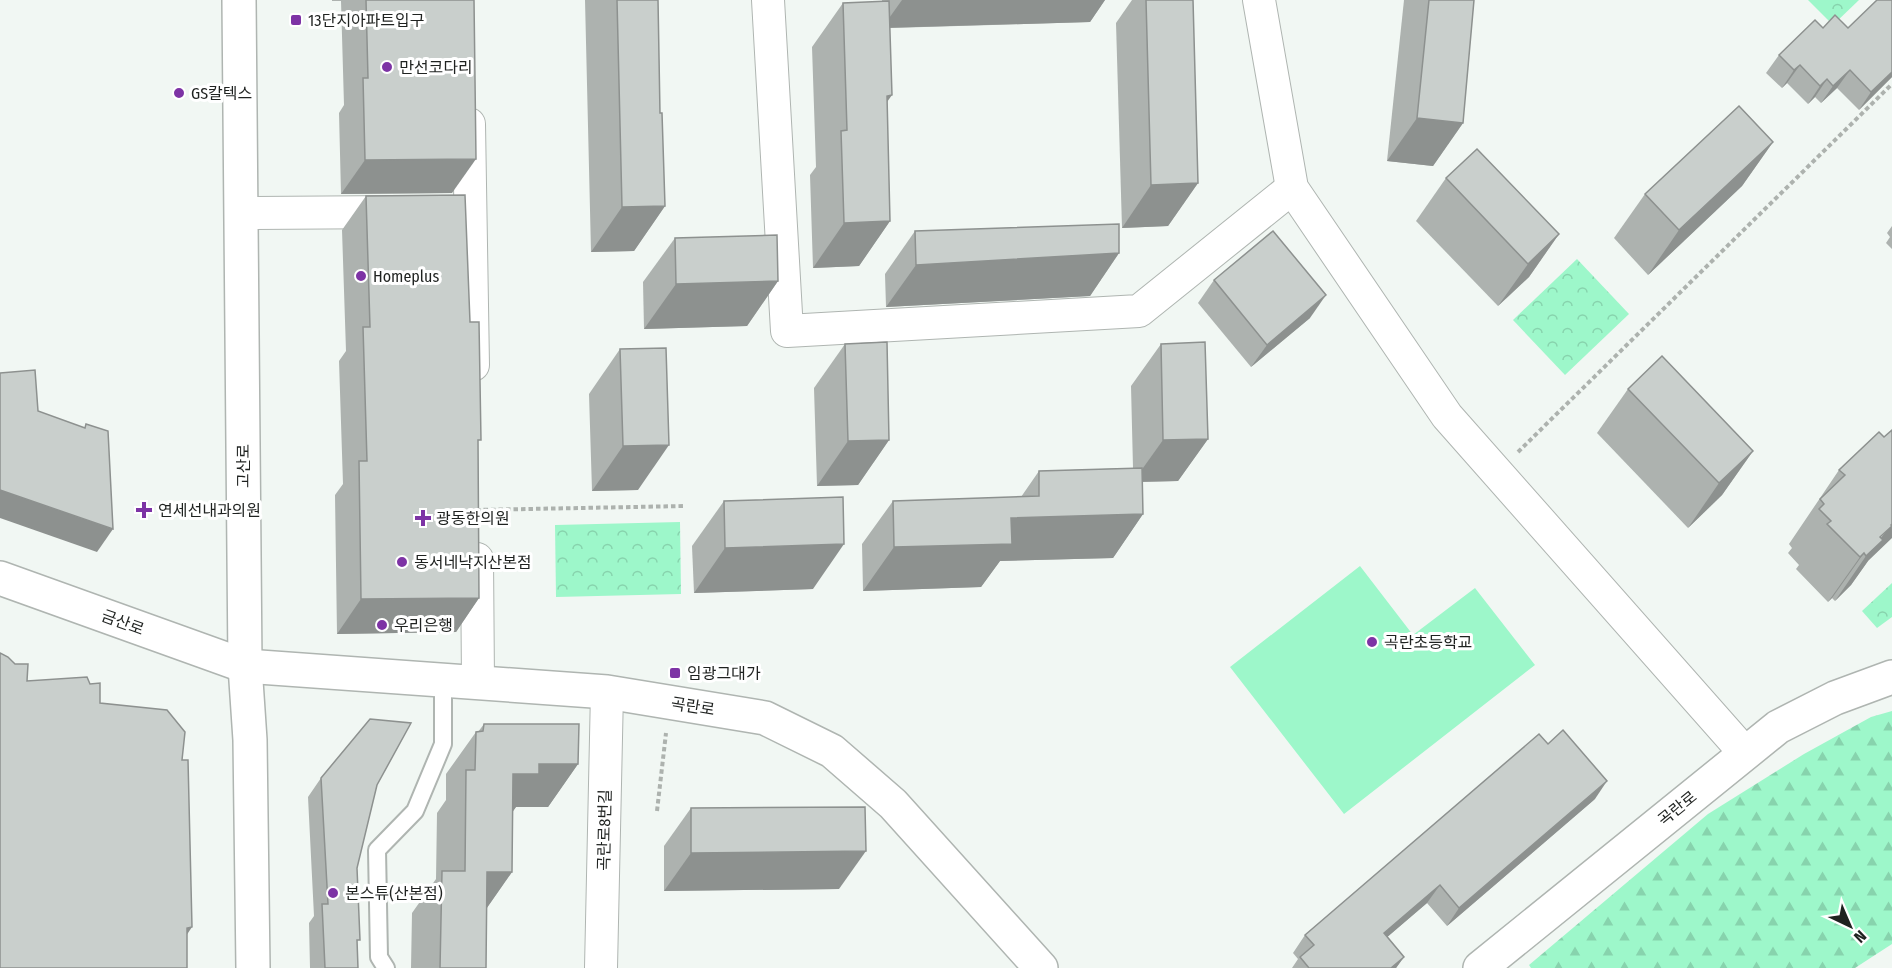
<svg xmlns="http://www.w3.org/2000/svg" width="1892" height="968" font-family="'Fira Sans Condensed','Noto Sans KR',sans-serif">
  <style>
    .forest { fill: url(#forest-firs) }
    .park { fill: url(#park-crowns) }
    .pitch { fill: #9df7ca }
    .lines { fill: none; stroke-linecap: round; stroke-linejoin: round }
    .service-casing { stroke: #afb5b1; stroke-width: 20 }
    .minor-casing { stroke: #afb5b1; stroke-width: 34 }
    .tertiary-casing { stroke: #afb5b1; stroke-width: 36 }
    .path { stroke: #adb2ae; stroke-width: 4; stroke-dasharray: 4.5 3; stroke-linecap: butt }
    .service { stroke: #fff; stroke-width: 16 }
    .minor { stroke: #fff; stroke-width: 32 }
    .tertiary { stroke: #fff; stroke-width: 33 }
    .wall { fill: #adb2af }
    .shaded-wall { fill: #8d918f }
    .building { fill: #c9cfcc; stroke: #8d918f; stroke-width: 1.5 }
    .poi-dot { fill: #7d33a5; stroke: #fff; stroke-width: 2 }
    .labels { text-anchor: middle; stroke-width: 6; stroke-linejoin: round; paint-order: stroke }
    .poi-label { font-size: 16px; fill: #1f2220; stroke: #fff; text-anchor: start }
    .street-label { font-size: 16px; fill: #1f2220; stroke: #fff }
  </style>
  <defs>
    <pattern id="forest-firs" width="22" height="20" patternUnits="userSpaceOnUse" patternTransform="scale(1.5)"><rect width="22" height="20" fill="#9df7ca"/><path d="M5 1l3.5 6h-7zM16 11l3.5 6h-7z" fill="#87d3ad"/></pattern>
    <pattern id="park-crowns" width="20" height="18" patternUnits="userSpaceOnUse" patternTransform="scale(1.5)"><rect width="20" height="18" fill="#9df7ca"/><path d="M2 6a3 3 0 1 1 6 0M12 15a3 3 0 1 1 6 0" fill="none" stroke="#87d3ad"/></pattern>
  </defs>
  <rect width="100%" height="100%" fill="#f1f7f3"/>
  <path class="forest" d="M1892 711V944L1855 968H1531L1529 965 1708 814 1804 754 1871 717Z"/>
  <g class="park">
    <path d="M1808 0H1859L1833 25Z"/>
    <path d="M1577 259 1629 314 1565 375 1513 320Z"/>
    <path d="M680 522 681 594 556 597 555 525Z"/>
    <path d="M1892 583V617L1877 628 1862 611Z"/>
  </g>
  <path class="pitch" d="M1360 566 1413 635 1475 588 1535 665 1344 814 1230 667Z"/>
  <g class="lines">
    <defs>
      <path id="service" d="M386 968 379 957 377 850 415 811 443 744V679"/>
      <g id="minor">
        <path d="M768 0 787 331 1139 311 1292 188"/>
        <path d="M1259 0 1292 188 1447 416 1745 753"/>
        <path d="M469 124 473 365"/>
        <path d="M241 213 398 212"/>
        <path d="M477 559 478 682"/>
        <path d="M601 968 607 692"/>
      </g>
      <g id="tertiary">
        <path d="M239 0 245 666 250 740 253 968"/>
        <path d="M0 578 245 666 607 692 765 718 832 751 893 804 1041 968"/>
        <path d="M1480 968 1778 727 1835 698 1892 677"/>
      </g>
    </defs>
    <use href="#service" class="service-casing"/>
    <use href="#minor" class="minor-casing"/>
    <use href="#tertiary" class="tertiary-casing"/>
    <g class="path">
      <path d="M1518 452 1892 84"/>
      <path d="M476 510 685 506"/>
      <path d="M657 811 666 733"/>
    </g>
    <use href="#service" class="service"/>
    <use href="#minor" class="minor"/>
    <use href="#tertiary" class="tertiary"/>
  </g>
  <g class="wall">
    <path d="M332 0H474L452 193 341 194 339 113 344 105 341 1H332Z"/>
    <path d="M585 0H658L660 113 665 206 634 251 591 252Z"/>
    <path d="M882 0H1105L1090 22 890 28 887 102 890 221 859 266 813 268 810 175 816 167 812 47 843 3 882 2Z"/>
    <path d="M1132 0H1193L1198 183 1168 226 1122 228 1116 23Z"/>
    <path d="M1404 0H1474L1463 123 1433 166 1387 161Z"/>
    <path d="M1823 28 1892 77 1859 110 1837 88 1821 103 1815 97 1808 104 1787 83 1782 88 1766 73 1779 55Z"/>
    <path d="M1773 142 1742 186 1648 275 1614 238 1645 194Z"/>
    <path d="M1446 178 1559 234 1529 277 1498 306 1416 221Z"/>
    <path d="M366 196 470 322 478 443 479 598 456 632 337 634 335 495 343 484 339 361 346 351 342 230Z"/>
    <path d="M1892 226V249L1886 243 1890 237 1887 233Z"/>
    <path d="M915 231 1119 253 1090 296 886 307 885 274Z"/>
    <path d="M675 238 778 281 747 326 644 329 643 282Z"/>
    <path d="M1214 280 1310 318 1251 367 1198 303Z"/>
    <path d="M845 344 889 440 858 485 817 486 814 388Z"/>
    <path d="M1161 344 1208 439 1178 481 1142 482 1143 514 1113 558 1000 561 981 587 863 591 862 544 893 501 1021 497 1039 471 1133 468 1131 386Z"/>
    <path d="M620 349 638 490 592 491 589 394Z"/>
    <path d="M1628 389 1753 451 1722 495 1688 528 1597 433Z"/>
    <path d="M1879 432 1868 561 1851 585 1835 601 1832 598 1828 602 1796 569 1799 565 1788 553 1792 548 1789 544 1839 470Z"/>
    <path d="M724 501 813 589 694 593 692 546Z"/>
    <path d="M484 724 578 764 548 807H516L512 812V872L486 909V968H411L412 913 436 879 437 813 446 800V774L476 732H478Z"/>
    <path d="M321 778 377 785 357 868V945L358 968H310L309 923 314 916 308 797Z"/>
    <path d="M1595 799 1447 926 1427 903 1387 937 1404 957 1396 968H1292L1298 959 1293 953 1305 935Z"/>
    <path d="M691 808 839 889 664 891V846Z"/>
  </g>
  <g class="shaded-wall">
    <path d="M902 0H1105L1090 22 882 28Z"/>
    <path d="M1800 65 1787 83 1782 88 1794 70Z"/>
    <path d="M1850 70 1837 88 1821 103 1833 86Z"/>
    <path d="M1892 72V77L1859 110 1871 92Z"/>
    <path d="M1827 79 1815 97 1808 104 1820 86Z"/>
    <path d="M892 95 860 140 887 96Z"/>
    <path d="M1417 118 1463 123 1433 166 1387 161Z"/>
    <path d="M1773 142 1742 186 1648 275 1679 230Z"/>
    <path d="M476 159 452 193 341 194 365 160Z"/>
    <path d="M1198 183 1168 226 1122 228 1151 185Z"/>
    <path d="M665 206 634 251 591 252 622 207Z"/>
    <path d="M890 221 859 266 813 268 844 223Z"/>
    <path d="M1559 234 1529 277 1498 306 1528 264Z"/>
    <path d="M1119 253 1090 296 886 307 916 265Z"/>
    <path d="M778 281 747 326 644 329 676 284Z"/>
    <path d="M1326 295 1310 318 1251 367 1267 345Z"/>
    <path d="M1208 439 1178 481 1133 482 1163 440Z"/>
    <path d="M889 440 858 485 817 486 848 441Z"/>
    <path d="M669 445 638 490 592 491 623 446Z"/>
    <path d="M1753 451 1722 495 1688 528 1719 483Z"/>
    <path d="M0 490 113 529 97 552 0 518Z"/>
    <path d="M1143 514 1113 558 1000 561 981 587 863 591 894 547 1011 518Z"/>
    <path d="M1892 524V538L1868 561 1851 585 1835 601 1866 556Z"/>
    <path d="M844 544 813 589 694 593 725 548Z"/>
    <path d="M1864 553 1832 598 1828 602 1860 557Z"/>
    <path d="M479 598 456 632 337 634 361 599Z"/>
    <path d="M539 764H578L548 807H516L509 817 513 774Z"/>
    <path d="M1607 781 1595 799 1447 926 1459 908Z"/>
    <path d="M866 851 839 889 664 891 691 853Z"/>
    <path d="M487 872H512L482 915Z"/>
    <path d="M1440 885 1427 903 1371 951 1384 933Z"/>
    <path d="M192 927 182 942 187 928Z"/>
    <path d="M1404 957 1396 968H1391Z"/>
  </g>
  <g class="building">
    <path d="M366 0H474L476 159 365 160 363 78H368Z"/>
    <path d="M617 0H658L660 113H662L665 206 622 207Z"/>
    <path d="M1146 0H1193L1198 183 1151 185Z"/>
    <path d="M1429 0H1474L1463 123 1417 118Z"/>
    <path d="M1877 0H1892V72L1871 92 1850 70 1833 86 1827 79 1820 86 1800 65 1794 70 1779 55 1815 20 1823 28 1835 15 1848 28Z"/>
    <path d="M889 1 892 95 887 96 890 221 844 223 841 131 847 130 843 3Z"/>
    <path d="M1739 106 1773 142 1679 230 1645 194Z"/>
    <path d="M1477 149 1559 234 1528 264 1446 178Z"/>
    <path d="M465 195 470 322H479L481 440H478L479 598 361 599 359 461H367L363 327H370L366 196Z"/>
    <path d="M1119 224V253L916 265 915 231Z"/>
    <path d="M1273 231 1326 295 1267 345 1214 280Z"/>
    <path d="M777 235 778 281 676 284 675 238Z"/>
    <path d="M887 342 889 440 848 441 845 344Z"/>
    <path d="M1205 342 1208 439 1163 440 1161 344Z"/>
    <path d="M666 348 669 445 623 446 620 349Z"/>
    <path d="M1662 356 1753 451 1719 483 1628 389Z"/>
    <path d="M35 370 38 411 85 428 86 424 108 431 113 529 0 490V373Z"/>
    <path d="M1892 430V524L1891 525 1892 526 1880 537 1883 540 1866 556 1864 553 1860 557 1827 524 1831 521 1819 509 1824 504 1820 499 1845 475 1839 470 1879 432 1884 437Z"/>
    <path d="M1142 468 1143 514 1011 518 1012 544 894 547 893 501 1039 496V471Z"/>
    <path d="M843 497 844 544 725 548 724 501Z"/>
    <path d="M0 653 8 657 15 664H28L27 681 87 677 90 684 100 683V703L167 710 185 732 182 760H188L192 927 187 928V968H0Z"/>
    <path d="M370 719 411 723 377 785 357 868 360 940H357L358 968H325L322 904H328L321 778Z"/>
    <path d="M484 724H579L578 764H539V774H513L512 872H487L486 968H440L442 871H465L466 770H475L476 732 483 731Z"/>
    <path d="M1563 730 1607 781 1459 908 1440 885 1384 933 1404 957 1391 968H1309L1300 957 1314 945 1305 935 1539 734 1548 744Z"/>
    <path d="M865 807 866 851 691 853V808Z"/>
  </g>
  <g class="poi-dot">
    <rect x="290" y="14" width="12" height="12" rx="3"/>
    <circle cx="387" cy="67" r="6"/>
    <circle cx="179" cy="93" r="6"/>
    <circle cx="361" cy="276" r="6"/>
    <path d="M141 501h6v6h6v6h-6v6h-6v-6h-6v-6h6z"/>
    <path d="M420 509h6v6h6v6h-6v6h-6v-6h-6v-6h6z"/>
    <circle cx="402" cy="562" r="6"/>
    <circle cx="382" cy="625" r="6"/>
    <circle cx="1372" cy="642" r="6"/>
    <rect x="669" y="667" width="12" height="12" rx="3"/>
    <circle cx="333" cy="893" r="6"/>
  </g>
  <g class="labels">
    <g class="poi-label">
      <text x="308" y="26">13단지아파트입구</text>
      <text x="399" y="73">만선코다리</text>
      <text x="191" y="99">GS칼텍스</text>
      <text x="373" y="282">Homeplus</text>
      <text x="158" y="516">연세선내과의원</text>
      <text x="436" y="524">광동한의원</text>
      <text x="414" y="568">동서네낙지산본점</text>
      <text x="394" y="631">우리은행</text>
      <text x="1384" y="648">곡란초등학교</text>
      <text x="687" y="679">임광그대가</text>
      <text x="345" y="899">본스튜(산본점)</text>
    </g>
    <g class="street-label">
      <text transform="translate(243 466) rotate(-90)" y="6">고산로</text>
      <text transform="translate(123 622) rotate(20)" y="6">금산로</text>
      <text transform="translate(693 706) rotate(9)" y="6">곡란로</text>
      <text transform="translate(1677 808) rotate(-39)" y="6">곡란로</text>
      <text transform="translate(604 830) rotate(-89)" y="6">곡란로8번길</text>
    </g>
  </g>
  <g transform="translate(1850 926) rotate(136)" stroke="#ffffff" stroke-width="4.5" paint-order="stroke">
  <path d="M0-4.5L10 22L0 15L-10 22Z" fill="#1f2220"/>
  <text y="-9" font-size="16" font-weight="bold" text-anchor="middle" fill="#1f2220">N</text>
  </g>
</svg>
